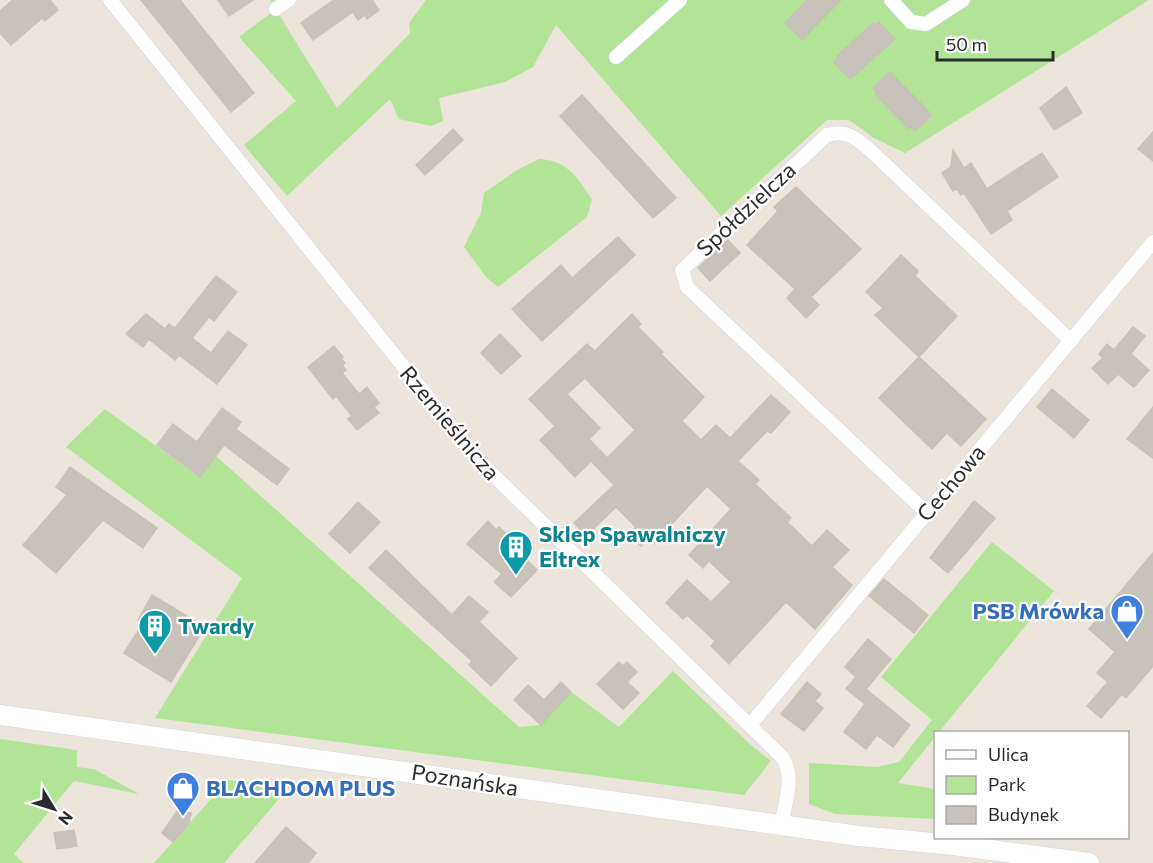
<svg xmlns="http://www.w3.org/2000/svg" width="1153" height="863" font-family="Commissioner,sans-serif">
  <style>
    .green { fill: #b1e496 }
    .building { fill: #c7c3ba; stroke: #c8c1b5; stroke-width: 1.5; fill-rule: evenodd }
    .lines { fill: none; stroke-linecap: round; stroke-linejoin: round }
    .street-casing { stroke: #d1d4e3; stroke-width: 15 }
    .secondary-casing { stroke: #d1d4e3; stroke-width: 21 }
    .street { stroke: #fff; stroke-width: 14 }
    .secondary { stroke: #fff; stroke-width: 20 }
    .labels { text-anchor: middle; stroke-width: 4.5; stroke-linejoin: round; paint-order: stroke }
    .street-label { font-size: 22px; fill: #2a2a2a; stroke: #fff }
    .culture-label { font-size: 22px; font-weight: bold; fill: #0d838f; stroke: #fff; text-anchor: start }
    .shop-label { font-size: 22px; font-weight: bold; fill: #366cbe; stroke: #fff; text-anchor: end }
  </style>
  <rect width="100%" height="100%" fill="#ece5db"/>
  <g class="green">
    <path d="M270 0H289L276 10 337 108 410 33 409 23 426 0H1149L905 153 874 138 849 120H827L721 216 556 25 533 67 505 82 439 98 443 121 431 126 399 119 390 99 287 196 244 145 296 101 239 37 276 9Z"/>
    <path d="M539 159C568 161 576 176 592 199L587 217 498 287 486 277 464 247 481 213 484 193 517 170Z"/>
    <path d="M105 409 199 477 216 456 519 727 541 725 571 692 619 727 673 671 751 745 771 761 744 795 155 718 242 578 66 447Z"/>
    <path d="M992 542 1054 591 939 732H936L935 737 898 783 935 789V819L835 814 809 804V763L877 767 899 762 932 720 881 677Z"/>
    <path d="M0 739 77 750V767L94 769 139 794 74 781 14 854 24 863H0Z"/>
    <path d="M228 780 290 786 224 863H154Z"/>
  </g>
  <g class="building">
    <path d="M13 0H50L58 10 45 21 42 18 11 45 0 33V11Z"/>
    <path d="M141 0H180L254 93 231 112Z"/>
    <path d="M218 0H253L229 16Z"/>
    <path d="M334 0H372L379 10 367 19 365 15 358 20 353 12 313 40 301 23Z"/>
    <path d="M807 0H841L802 40 785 23Z"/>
    <path d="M879 22 895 39 850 79 834 62 838 58 837 56 873 23 875 25Z"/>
    <path d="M890 72 932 115 915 131 912 127 909 129 875 94 877 92 873 88Z"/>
    <path d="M1066 87 1082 113 1054 130 1040 108Z"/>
    <path d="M582 95 676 198 653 218 560 116Z"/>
    <path d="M453 129 463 140 425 175 416 165Z"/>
    <path d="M1153 132V161L1138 149Z"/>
    <path d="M953 150 964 168 971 163 987 189 1042 153 1058 177 1007 211 1012 220 991 234 964 193 961 195 957 189 953 191 942 173 951 167Z"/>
    <path d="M796 187 861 249 811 297 819 305 806 318 787 298 795 289 747 245 778 211 774 207Z"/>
    <path d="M618 237 635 255 542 341 512 309 561 265 572 278Z"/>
    <path d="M728 240 740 253 710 281 698 268Z"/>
    <path d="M901 255 918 271 915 276 957 316 919 357 875 315 883 308 866 292Z"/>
    <path d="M216 276 237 292 214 321 209 317 192 338 211 353 228 331 247 345 217 384 179 355 175 360 149 339 143 347 126 334 146 314 165 329 169 324 175 328Z"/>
    <path d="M632 314 641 324 638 327 663 352 661 354 704 397 682 421 701 440 716 425 730 438 771 395 790 412 771 433 767 431 738 461 759 480 755 484 791 518 787 522 812 546 827 530 849 550 832 567 852 585 815 629 786 602 729 664 711 646 715 641 687 615 683 619 666 603 687 580 711 602 731 582 709 561 703 568 689 555 731 509 707 486 653 544 648 539 641 546 629 534 636 527 616 507 586 536 574 523 614 485 591 461 575 477 540 440 555 426 529 399 587 344 595 351ZM585 378 635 430 607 458 589 439 600 428 567 394Z"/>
    <path d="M1133 327 1145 336 1131 354 1149 370 1134 387 1118 374 1108 384 1092 368 1103 358 1099 354 1107 344 1114 350Z"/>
    <path d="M500 334 521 356 501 374 481 353Z"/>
    <path d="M334 346 343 357 341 358 345 363 342 365 346 370 342 373 359 394 367 387 379 403 374 407 379 413 357 430 348 419 352 416 336 396 333 399 308 367Z"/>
    <path d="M919 357 986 419 961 446 947 433 932 449 879 398Z"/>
    <path d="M1052 389 1089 420 1074 438 1037 407Z"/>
    <path d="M1153 407V458L1127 439Z"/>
    <path d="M222 408 241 422 236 429 289 469 277 485 224 445 200 477 157 445 173 424 197 442Z"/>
    <path d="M70 467 157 528 143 548 103 520 56 573 23 545 67 495 56 487Z"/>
    <path d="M974 501 995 518 948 573 930 558Z"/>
    <path d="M358 502 380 522 350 553 329 534Z"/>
    <path d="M488 521 496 530 499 527 508 535 505 539 537 570 511 597 494 582 502 574 467 544Z"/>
    <path d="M386 550 452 615 469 596 488 612 479 622 517 658 491 686 469 665 472 661 369 568Z"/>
    <path d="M1153 553V666L1126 698 1122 694 1101 718 1087 706 1108 682 1097 673 1115 652 1089 629Z"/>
    <path d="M884 579 928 615 914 633 869 596Z"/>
    <path d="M152 595 205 627 171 682 124 653 143 623 138 620Z"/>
    <path d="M868 639 891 659 866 689 910 725 893 747 877 735 866 749 844 732 865 704 846 689 856 677 845 667Z"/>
    <path d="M619 662 623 666 627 662 637 672 627 682 639 693 623 709 597 684Z"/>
    <path d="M561 682 571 692 541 725 514 700 528 685 544 700Z"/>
    <path d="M807 682 821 694 815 701 823 708 804 731 781 714Z"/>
    <path d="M177 811 191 813 189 823 173 842 162 833Z"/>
    <path d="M286 827 316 853 308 863H255Z"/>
    <path d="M74 830 77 846 57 849 54 833Z"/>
  </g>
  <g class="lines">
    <defs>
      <g id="street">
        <path d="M110 0 479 461 783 758C795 778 785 803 781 825"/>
        <path d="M891 0 911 22 926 24 963 0"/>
        <path d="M276 9 289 0"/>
        <path d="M616 57 680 0"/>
        <path d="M927 513 687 287 682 270 827 135C846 129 856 138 870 150L1071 341"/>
        <path d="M750 725 1153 242"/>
      </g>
      <path id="secondary" d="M0 715 859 836 953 845 1089 863"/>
    </defs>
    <use href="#street" class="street-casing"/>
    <use href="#secondary" class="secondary-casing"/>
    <use href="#street" class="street"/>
    <use href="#secondary" class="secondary"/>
  </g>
  <defs>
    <symbol id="building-pin" viewBox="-11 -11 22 30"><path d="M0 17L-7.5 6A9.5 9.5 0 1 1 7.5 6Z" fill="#0f9aa8" stroke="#fff"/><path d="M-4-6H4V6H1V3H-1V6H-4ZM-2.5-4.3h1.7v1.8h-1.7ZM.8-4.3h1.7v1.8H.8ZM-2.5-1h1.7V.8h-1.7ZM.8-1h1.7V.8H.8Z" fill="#fff"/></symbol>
    <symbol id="shop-pin" viewBox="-11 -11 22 30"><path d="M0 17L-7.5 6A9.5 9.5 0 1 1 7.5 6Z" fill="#3f7fe0" stroke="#fff"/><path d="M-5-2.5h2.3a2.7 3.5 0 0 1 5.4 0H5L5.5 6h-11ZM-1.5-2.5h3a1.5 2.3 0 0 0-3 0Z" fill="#fff"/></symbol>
  </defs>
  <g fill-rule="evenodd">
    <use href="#building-pin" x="497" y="528" width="38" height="52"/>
    <use href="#shop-pin" x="1108" y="592" width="38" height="52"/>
    <use href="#building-pin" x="136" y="607" width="38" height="52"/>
    <use href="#shop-pin" x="164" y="769" width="38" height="52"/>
  </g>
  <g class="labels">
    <g class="street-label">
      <text transform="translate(746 209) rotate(-43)" y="8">Spółdzielcza</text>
      <text transform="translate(450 423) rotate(50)" y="8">Rzemieślnicza</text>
      <text transform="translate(951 483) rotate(-50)" y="8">Cechowa</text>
      <text transform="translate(465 780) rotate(9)" y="8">Poznańska</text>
    </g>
    <g class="culture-label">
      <text x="539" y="542">Sklep Spawalniczy<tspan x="539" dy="25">Eltrex</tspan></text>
      <text x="178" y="634">Twardy</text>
    </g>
    <g class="shop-label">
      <text x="1104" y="619">PSB Mrówka</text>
      <text x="206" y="796" text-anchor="start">BLACHDOM PLUS</text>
    </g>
  </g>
  <rect x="934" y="731" width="195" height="108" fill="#ffffff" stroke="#aaaaaa" stroke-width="1.5"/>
  <rect x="946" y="750" width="30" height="9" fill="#ffffff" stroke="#aaaaaa" stroke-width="1.5"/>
  <text x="988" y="761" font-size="18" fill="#2a2a2a">Ulica</text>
  <rect x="946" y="776" width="30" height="18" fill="#b1e496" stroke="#aaaaaa" stroke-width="1.5"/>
  <text x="988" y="791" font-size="18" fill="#2a2a2a">Park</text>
  <rect x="946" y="806" width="30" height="18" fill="#c7c3ba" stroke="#aaaaaa" stroke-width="1.5"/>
  <text x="988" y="821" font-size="18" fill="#2a2a2a">Budynek</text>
  <g transform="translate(54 809) rotate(128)" stroke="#ffffff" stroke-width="4.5" paint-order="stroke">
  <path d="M0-4.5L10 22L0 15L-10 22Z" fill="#2a2a2a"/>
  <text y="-9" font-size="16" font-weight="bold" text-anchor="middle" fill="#2a2a2a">N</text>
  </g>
  <path d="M937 51v9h116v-9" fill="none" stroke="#2a2a2a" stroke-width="3"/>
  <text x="946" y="51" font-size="18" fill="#2a2a2a" stroke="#ffffff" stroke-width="4.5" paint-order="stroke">50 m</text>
</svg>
